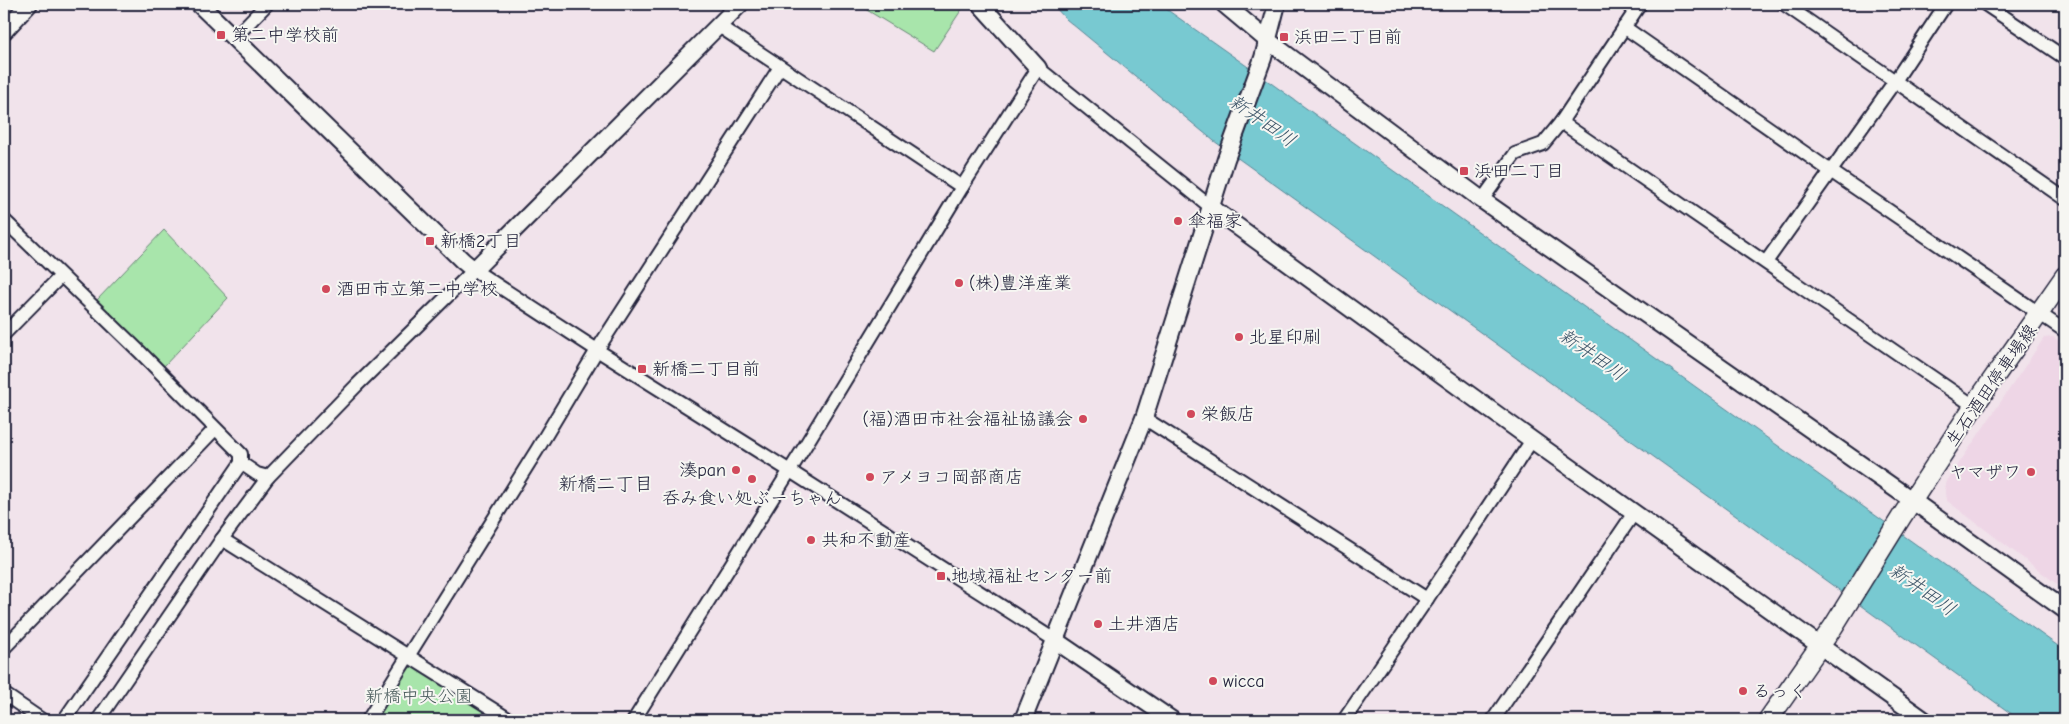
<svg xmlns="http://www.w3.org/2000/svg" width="2069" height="724" font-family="'Comic Neue','Klee One',sans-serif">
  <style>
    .built { fill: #eed6e6 }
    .green { fill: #a8e5ab; stroke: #658473 }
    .water { fill: #78c9d1; stroke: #568695 }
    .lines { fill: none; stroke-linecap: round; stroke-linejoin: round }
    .minor-casing { stroke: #22223b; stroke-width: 16 }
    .tertiary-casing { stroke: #22223b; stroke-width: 20 }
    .secondary-casing { stroke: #22223b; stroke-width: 22 }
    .minor { stroke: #f6f6f2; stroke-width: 12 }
    .tertiary { stroke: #f6f6f2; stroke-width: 16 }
    .secondary { stroke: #f6f6f2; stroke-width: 19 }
    .poi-dot { fill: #d1495b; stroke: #f6f6f2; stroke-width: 2 }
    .labels { text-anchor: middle; stroke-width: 4; stroke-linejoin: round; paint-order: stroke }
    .poi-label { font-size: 18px; fill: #22223b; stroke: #f6f6f2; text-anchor: start }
    .street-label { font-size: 18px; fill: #22223b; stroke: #f6f6f2 }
    .park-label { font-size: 18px; fill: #4a5c5d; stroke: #f6f6f2 }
    .water-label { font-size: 19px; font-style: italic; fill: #3c5468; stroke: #f6f6f2 }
    .neighbourhood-label { font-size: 19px; fill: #22223b; stroke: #f6f6f2 }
  </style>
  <rect width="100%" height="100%" fill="#f1e3eb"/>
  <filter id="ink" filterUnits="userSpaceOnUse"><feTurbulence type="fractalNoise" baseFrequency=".02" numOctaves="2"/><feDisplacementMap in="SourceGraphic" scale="10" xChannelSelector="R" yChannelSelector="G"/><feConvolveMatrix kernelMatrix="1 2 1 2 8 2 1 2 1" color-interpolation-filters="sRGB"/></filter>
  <g filter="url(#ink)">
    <path class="built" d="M2053 337 2065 345V590L1946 500 1945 484 2044 338Z"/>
    <g class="green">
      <path d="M857 4H961L964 6 934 51Z"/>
      <path d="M164 230 228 298 164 366 97 300Z"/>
      <path d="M416 666 482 706 485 720H374L405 669Z"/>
    </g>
    <path class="water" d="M1052 4H1159L1268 81 2065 651V720H2020L1214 141 1066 19Z"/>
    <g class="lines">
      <defs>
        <g id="minor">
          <path d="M1784 4 2065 199"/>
          <path d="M1985 4 2065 58"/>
          <path d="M719 26 962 187"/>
          <path d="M1624 27 1832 172 2065 331"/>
          <path d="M234 38 267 4"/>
          <path d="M1561 122 1974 406"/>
          <path d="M1482 200 1515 154 1543 144 1561 122 1640 4"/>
          <path d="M4 220 140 352 241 454V463L64 720"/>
          <path d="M1766 262 1895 81 1946 4"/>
          <path d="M4 334 61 276"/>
          <path d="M1144 418 1427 599"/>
          <path d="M241 463 257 474 268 477"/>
          <path d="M222 539 510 720"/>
          <path d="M4 648 215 429"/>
          <path d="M4 694 42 720"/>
          <path d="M98 720 222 539 268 477 357 385 474 270 597 350 790 471 1056 641"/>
          <path d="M368 720 537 450 597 350 780 67"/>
          <path d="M634 720 802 451 962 187 1038 68 1212 208"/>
          <path d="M1344 720 1427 599 1532 440"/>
          <path d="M1493 720 1634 513"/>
        </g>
        <g id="tertiary">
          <path d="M199 4 463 261 474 270 740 4"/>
          <path d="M980 4 1038 68"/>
          <path d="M1224 4 1267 40 1482 200 1913 501 2065 610"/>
          <path d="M4 31 29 4"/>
          <path d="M1212 208 1532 440 1924 720"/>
          <path d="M1056 641 1172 720"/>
          <path d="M1023 720 1144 418 1226 159 1263 58 1277 4"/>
        </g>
        <path id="secondary" d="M1768 720 1833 627 1902 516 1974 406 2065 276"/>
      </defs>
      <use href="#minor" class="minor-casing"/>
      <use href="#tertiary" class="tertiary-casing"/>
      <use href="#secondary" class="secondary-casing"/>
      <use href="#minor" class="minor"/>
      <use href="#tertiary" class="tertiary"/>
      <use href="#secondary" class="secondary"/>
    </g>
  </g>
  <g class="poi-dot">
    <rect x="216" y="30" width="10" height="10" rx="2.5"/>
    <rect x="1279" y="32" width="10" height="10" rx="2.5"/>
    <rect x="1459" y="166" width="10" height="10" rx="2.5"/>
    <circle cx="1178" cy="221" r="5"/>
    <rect x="425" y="236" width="10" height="10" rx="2.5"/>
    <circle cx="959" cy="283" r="5"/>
    <circle cx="326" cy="289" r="5"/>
    <circle cx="1239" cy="337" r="5"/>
    <rect x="637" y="364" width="10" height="10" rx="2.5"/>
    <circle cx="1191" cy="414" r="5"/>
    <circle cx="1083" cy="419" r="5"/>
    <circle cx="736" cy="470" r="5"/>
    <circle cx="2031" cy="472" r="5"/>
    <circle cx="870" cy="477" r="5"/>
    <circle cx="752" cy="479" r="5"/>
    <circle cx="811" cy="540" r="5"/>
    <rect x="936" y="571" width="10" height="10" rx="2.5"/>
    <circle cx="1098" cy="624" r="5"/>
    <circle cx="1213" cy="681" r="5"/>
    <circle cx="1743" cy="691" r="5"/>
  </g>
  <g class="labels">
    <g class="poi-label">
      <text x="231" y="41">第二中学校前</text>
      <text x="1294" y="43">浜田二丁目前</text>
      <text x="1474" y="177">浜田二丁目</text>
      <text x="1188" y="227">傘福家</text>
      <text x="440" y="247">新橋2丁目</text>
      <text x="969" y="289">(株)豊洋産業</text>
      <text x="336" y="295">酒田市立第二中学校</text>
      <text x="1249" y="343">北星印刷</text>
      <text x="652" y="375">新橋二丁目前</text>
      <text x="1201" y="420">栄飯店</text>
      <text x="1073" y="425" text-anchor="end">(福)酒田市社会福祉協議会</text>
      <text x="726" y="476" text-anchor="end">湊pan</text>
      <text x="2021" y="478" text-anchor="end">ヤマザワ</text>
      <text x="880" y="483">アメヨコ岡部商店</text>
      <text x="752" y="504" text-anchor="middle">呑み食い処ぶーちゃん</text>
      <text x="821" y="546">共和不動産</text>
      <text x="951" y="582">地域福祉センター前</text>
      <text x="1108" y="630">土井酒店</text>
      <text x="1223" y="687">wicca</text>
      <text x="1753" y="697">るっく</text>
    </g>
    <g class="street-label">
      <text transform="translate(1991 385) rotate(-55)" y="6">生石酒田停車場線</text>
    </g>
    <g class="park-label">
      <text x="419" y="702">新橋中央公園</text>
    </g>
    <g class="water-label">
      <text transform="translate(1263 120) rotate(35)" y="7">新井田川</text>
      <text transform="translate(1593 354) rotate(35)" y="7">新井田川</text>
      <text transform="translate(1923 589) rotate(35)" y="7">新井田川</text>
    </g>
    <g class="neighbourhood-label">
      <text x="606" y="490">新橋二丁目</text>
    </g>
  </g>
  <rect width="2069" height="724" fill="none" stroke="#f6f6f2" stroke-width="20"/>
  <rect x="10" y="10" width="2049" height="704" fill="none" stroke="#22223b" stroke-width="2" filter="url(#ink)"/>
</svg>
